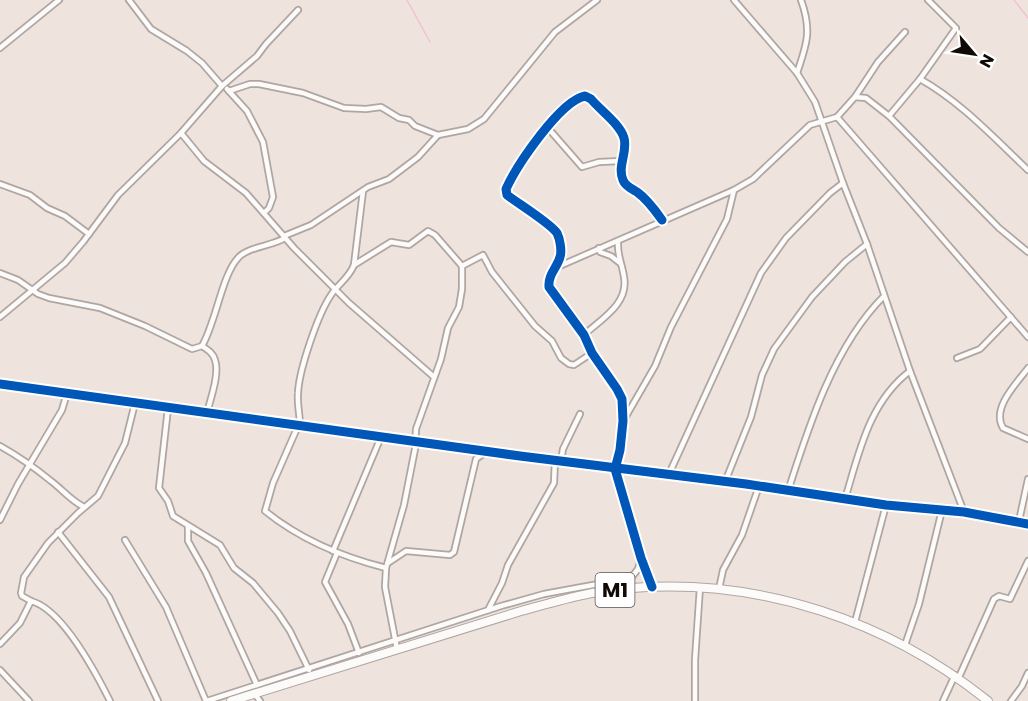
<svg xmlns="http://www.w3.org/2000/svg" width="1028" height="701" font-family="Poppins,sans-serif">
  <style>
    .lines { fill: none; stroke-linecap: round; stroke-linejoin: round }
    .stream { stroke: #f4c1cf; stroke-width: 1.5 }
    .street-casing { stroke: #afa6a2; stroke-width: 8 }
    .primary-casing { stroke: #afa6a2; stroke-width: 10 }
    .street { stroke: #fcfbfa; stroke-width: 4.5 }
    .primary { stroke: #fcfbfa; stroke-width: 8 }
    .cycleway-casing { stroke: #fff; stroke-width: 13 }
    .cycleway { stroke: #0057b8; stroke-width: 9 }
    .labels { text-anchor: middle; stroke-width: 6; stroke-linejoin: round; paint-order: stroke }
    .shield { fill: #fff; stroke: #585451; stroke-width: 1.5 }
    .shield-label { font-size: 20px; font-weight: bold; fill: #100a07 }
  </style>
  <rect width="100%" height="100%" fill="#eee3dd"/>
  <g class="lines">
    <g class="stream">
      <path d="M407 0 430 42"/>
      <path d="M1014 0 1028 18"/>
    </g>
    <defs>
      <g id="street">
        <path d="M129 0 151 29 187 51 202 63 222 86"/>
        <path d="M734 0 797 73 815 102 843 183 867 244 910 371 964 512"/>
        <path d="M0 48 59 0"/>
        <path d="M797 73C807 44 812 30 801 0"/>
        <path d="M920 79C961 102 994 138 1028 170"/>
        <path d="M227 89 247 111 263 142 273 197 269 208 264 213"/>
        <path d="M229 91 250 84H259L303 93 344 108 366 109 381 107 399 118 409 120 415 126 438 135"/>
        <path d="M855 97 878 62 905 32"/>
        <path d="M889 116 999 228 1028 252"/>
        <path d="M837 117 1028 337"/>
        <path d="M548 128 582 167 599 162 621 161"/>
        <path d="M181 133 204 161 246 193 294 248 349 303 434 377"/>
        <path d="M0 184 30 195 47 208 65 216 89 234"/>
        <path d="M284 236 311 225 368 187 389 179 418 157 438 135 468 129 484 119 555 32 597 0"/>
        <path d="M599 248 600 252 611 256 620 263"/>
        <path d="M354 265 391 242 409 245 428 231 435 235 462 266V289L459 307 448 328 441 359 416 429 415 449 404 505 386 568 385 587 397 649"/>
        <path d="M462 266 483 255 492 272 535 326 552 341 561 358 569 364 574 365 592 353"/>
        <path d="M555 268 734 190"/>
        <path d="M0 273 18 280 38 294 49 298 100 308 145 326 192 349 202 346"/>
        <path d="M0 317 65 263 83 242 118 195 181 133 222 86 257 56 266 44 298 10"/>
        <path d="M584 335C601 319 629 304 624 277 622 263 617 256 618 241"/>
        <path d="M957 358 980 349 1011 317"/>
        <path d="M1028 368C1017 383 991 408 1003 428L1028 439"/>
        <path d="M0 384 520 456 746 484 886 505 964 512 1028 524"/>
        <path d="M168 408 159 488 168 501 173 516 220 545 234 568 253 583 278 613 290 631 309 670"/>
        <path d="M207 413C210 400 220 374 215 360 213 353 208 350 202 346 216 322 222 275 238 258 247 247 272 246 285 238"/>
        <path d="M625 418 655 366 671 327 727 219 734 190 753 179 810 125 837 117 855 97 866 98 889 116 920 79 956 28 928 0"/>
        <path d="M298 426 273 483 265 511C301 540 342 557 386 568"/>
        <path d="M300 426C300 415 297 404 298 393 299 370 318 314 331 295 338 284 349 278 354 265L363 191"/>
        <path d="M0 446C18 456 35 468 51 481 63 490 70 500 84 507"/>
        <path d="M561 461 563 449 580 414"/>
        <path d="M669 474 761 273 786 238 830 193 843 183"/>
        <path d="M725 482 751 417 762 375 774 349 812 297 845 262 867 244"/>
        <path d="M788 491C809 425 834 346 884 296"/>
        <path d="M845 499C859 453 869 402 910 371"/>
        <path d="M0 520 18 484 62 410 67 393"/>
        <path d="M1019 521 1028 479"/>
        <path d="M188 526V541L206 573 257 685"/>
        <path d="M58 532 109 597 158 701"/>
        <path d="M125 540 166 607 206 701"/>
        <path d="M333 551 381 437"/>
        <path d="M337 553 325 582 348 624 359 653"/>
        <path d="M388 563 406 551 450 555 454 552 476 459 486 452"/>
        <path d="M652 587 641 558 615 469 620 450 623 421 622 399 617 389 592 353 584 335 549 287C548 274 557 268 560 257 562 251 560 239 557 233 550 223 519 204 507 195L506 189C517 165 560 101 585 96L591 99C600 110 620 124 624 138 628 152 617 166 623 180 625 186 632 189 637 192 647 199 655 210 662 220"/>
        <path d="M719 589 723 570 742 535 759 486"/>
        <path d="M31 601 22 596 21 593 24 577 48 543 78 513 98 496 125 443 135 403"/>
        <path d="M488 610 502 583 508 565 554 483 555 460"/>
        <path d="M855 622 886 505"/>
        <path d="M0 644 20 623 31 601C62 609 96 673 110 701"/>
        <path d="M905 645 919 604 942 510"/>
        <path d="M0 670 29 701"/>
        <path d="M959 677 994 599 999 596 1010 599 1028 561"/>
        <path d="M254 693 260 701"/>
        <path d="M207 701 501 606 544 594 631 578 638 569 641 558"/>
        <path d="M695 701V660L700 587"/>
        <path d="M943 701 955 675"/>
        <path d="M1011 701 1022 686 1028 673"/>
      </g>
      <path id="primary" d="M231 701 521 611C557 601 594 590 632 588 761 578 888 621 988 701"/>
    </defs>
    <use href="#street" class="street-casing"/>
    <use href="#primary" class="primary-casing"/>
    <use href="#street" class="street"/>
    <use href="#primary" class="primary"/>
    <defs>
      <g id="cycleway">
        <path d="M0 384 520 456 746 484 886 505 964 512 1028 524"/>
        <path d="M652 587 641 558 615 469 620 450 623 421 622 399 617 389 592 353 584 335 549 287C548 274 557 268 560 257 562 251 560 239 557 233 550 223 519 204 507 195L506 189C517 165 560 101 585 96L591 99C600 110 620 124 624 138 628 152 617 166 623 180 625 186 632 189 637 192 647 199 655 210 662 220"/>
      </g>
    </defs>
    <use href="#cycleway" class="cycleway-casing"/>
    <use href="#cycleway" class="cycleway"/>
  </g>
  <g class="labels">
    <rect class="shield" x="595.5" y="573" width="39" height="34" rx="4.5"/>
    <g class="shield-label">
      <text x="615" y="597">M1</text>
    </g>
  </g>
  <g transform="translate(974 54) rotate(119)" stroke="#ffffff" stroke-width="4.5" paint-order="stroke">
  <path d="M0-4.5L10 22L0 15L-10 22Z" fill="#100a07"/>
  <text y="-9" font-size="16" font-weight="bold" text-anchor="middle" fill="#100a07">N</text>
  </g>
</svg>
